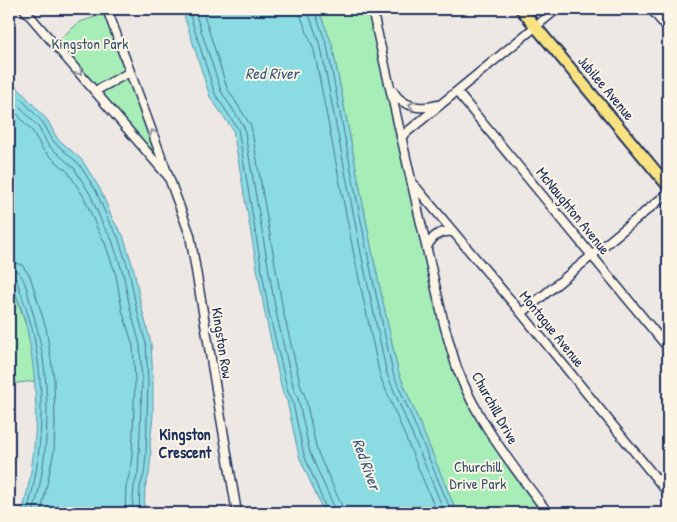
<svg xmlns="http://www.w3.org/2000/svg" width="677" height="522" font-family="'Patrick Hand',sans-serif">
  <style>
    .green { fill: #a7edb8; stroke: #618e8b }
    .water { fill: #8adbe2; stroke: #5e96ad }
    .lines { fill: none; stroke-linecap: round; stroke-linejoin: round }
    .shore { stroke: #477493; stroke-width: 1 }
    .minor-casing { stroke: #1b2f5e; stroke-width: 11 }
    .major-casing { stroke: #1b2f5e; stroke-width: 14 }
    .minor { stroke: #fcf5e5; stroke-width: 8 }
    .major { stroke: #f8e281; stroke-width: 10 }
    .oneway { stroke: #8c92a2 }
    .labels { text-anchor: middle; stroke-width: 4; stroke-linejoin: round; paint-order: stroke }
    .park-label { font-size: 15px; fill: #375570; stroke: #fcf5e5 }
    .street-label { font-size: 15px; fill: #1b2f5e; stroke: #fcf5e5 }
    .water-label { font-size: 16px; font-style: italic; fill: #375a7f; stroke: #fcf5e5 }
    .neighbourhood-label { font-size: 16px; font-weight: bold; fill: #1b2f5e; stroke: #fcf5e5 }
  </style>
  <rect width="100%" height="100%" fill="#eee8e5"/>
  <filter id="ink" filterUnits="userSpaceOnUse"><feTurbulence type="fractalNoise" baseFrequency=".02" numOctaves="2"/><feDisplacementMap in="SourceGraphic" scale="10" xChannelSelector="R" yChannelSelector="G"/><feConvolveMatrix kernelMatrix="1 2 1 2 8 2 1 2 1" color-interpolation-filters="sRGB"/></filter>
  <g filter="url(#ink)">
    <g class="green">
      <path d="M318 9H372L444 324 469 396 548 513H457L398 371 373 256 332 44Z"/>
      <path d="M104 14 154 147 150 149 57 41 80 22Z"/>
      <path d="M9 276 12 283 28 332 36 381 9 384Z"/>
    </g>
    <g class="water">
      <path d="M182 9H318L332 44 373 256 398 371 457 513H324L299 456 287 401 283 394 265 314 233 130 210 97Z"/>
      <path d="M9 78 48 121 57 138 82 160 100 189 113 220 123 235 134 270 141 305 151 343 153 382V416L150 443 151 455 149 475 145 488 144 513H22C38 453 40 396 28 334 25 317 18 300 12 283L9 276Z"/>
    </g>
    <g class="lines">
      <g class="shore">
        <path d="M188 9 215 94 238 129 269 313 288 392 292 399 304 455 328 513"/>
        <path d="M194 9 221 91 244 127 276 312 294 390 298 398 310 453 334 507V513"/>
        <path d="M202 9 227 88 251 126 283 310 301 387 305 396 317 451 341 504 342 513"/>
        <path d="M300 9 301 17 314 50 355 260 380 376 437 513"/>
        <path d="M307 9 321 48 362 258 387 374 445 513"/>
        <path d="M314 9 327 46 368 257 393 373 452 513"/>
        <path d="M9 85 44 124 53 141 79 164 96 191 109 222 118 237 129 271 136 306 146 344 148 382 146 455 144 474 140 487 139 513"/>
        <path d="M9 94 39 128 48 145 74 168 90 194 103 225 112 240 123 273 130 308 140 345 142 382 139 455 138 473 134 486 132 513"/>
        <path d="M9 105 33 132 43 150 68 172 84 197 97 228 105 243 116 275 122 310 133 346 135 382 132 455 130 472 126 486 125 513"/>
        <path d="M9 261 22 265 30 276 46 328 54 379 55 425 54 451 41 513"/>
        <path d="M9 269 17 271C26 279 28 295 31 306 52 374 52 445 33 513"/>
        <path d="M9 275 14 276 17 281C22 297 29 315 33 332 46 392 43 454 27 513"/>
      </g>
      <defs>
        <g id="minor">
          <path d="M24 9 166 174"/>
          <path d="M107 9 190 235 237 513"/>
          <path d="M372 9 444 324C448 338 452 353 457 368 477 422 514 467 548 513"/>
          <path d="M651 9 668 29"/>
          <path d="M95 91 130 72"/>
          <path d="M393 91C402 107 421 110 437 105"/>
          <path d="M457 92 668 348"/>
          <path d="M401 137 557 9"/>
          <path d="M415 186 518 309 668 493"/>
          <path d="M427 247C433 235 440 231 453 232"/>
          <path d="M522 313 668 193"/>
        </g>
        <path id="major" d="M521 9 668 186"/>
      </defs>
      <use href="#minor" class="minor-casing"/>
      <use href="#major" class="major-casing"/>
      <use href="#minor" class="minor"/>
      <use href="#major" class="major"/>
    </g>
    <defs><path id="oneway-chevron" d="M-2-3.5L2.5 0L-2 3.5" fill="none" stroke-width="1.6" stroke-linecap="round" stroke-linejoin="round" transform="scale(1.25)"/></defs>
    <g class="oneway">
      <use href="#oneway-chevron" transform="translate(79 72) rotate(49)"/>
      <use href="#oneway-chevron" transform="translate(412 105) rotate(-161)"/>
      <use href="#oneway-chevron" transform="translate(153 133) rotate(-111)"/>
    </g>
  </g>
  <g class="labels">
    <g class="park-label">
      <text x="90" y="49">Kingston Park</text>
      <text x="478" y="472">Churchill<tspan x="478" dy="17">Drive Park</tspan></text>
    </g>
    <g class="street-label">
      <text transform="translate(606 88) rotate(50)" y="5">Jubilee Avenue</text>
      <text transform="translate(573 211) rotate(51)" y="5">McNaughton Avenue</text>
      <text transform="translate(552 329) rotate(51)" y="5">Montague Avenue</text>
      <text transform="translate(222 343) rotate(81)" y="5">Kingston Row</text>
      <text transform="translate(495 408) rotate(61)" y="5">Churchill Drive</text>
    </g>
    <g class="water-label">
      <text x="272" y="79">Red River</text>
      <text transform="translate(367 464) rotate(70)" y="6">Red River</text>
    </g>
    <g class="neighbourhood-label">
      <text x="185" y="440">Kingston<tspan x="185" dy="18">Crescent</tspan></text>
    </g>
  </g>
  <rect width="677" height="522" fill="none" stroke="#fcf5e5" stroke-width="30"/>
  <rect x="15" y="15" width="647" height="492" fill="none" stroke="#1b2f5e" stroke-width="2" filter="url(#ink)"/>
</svg>
